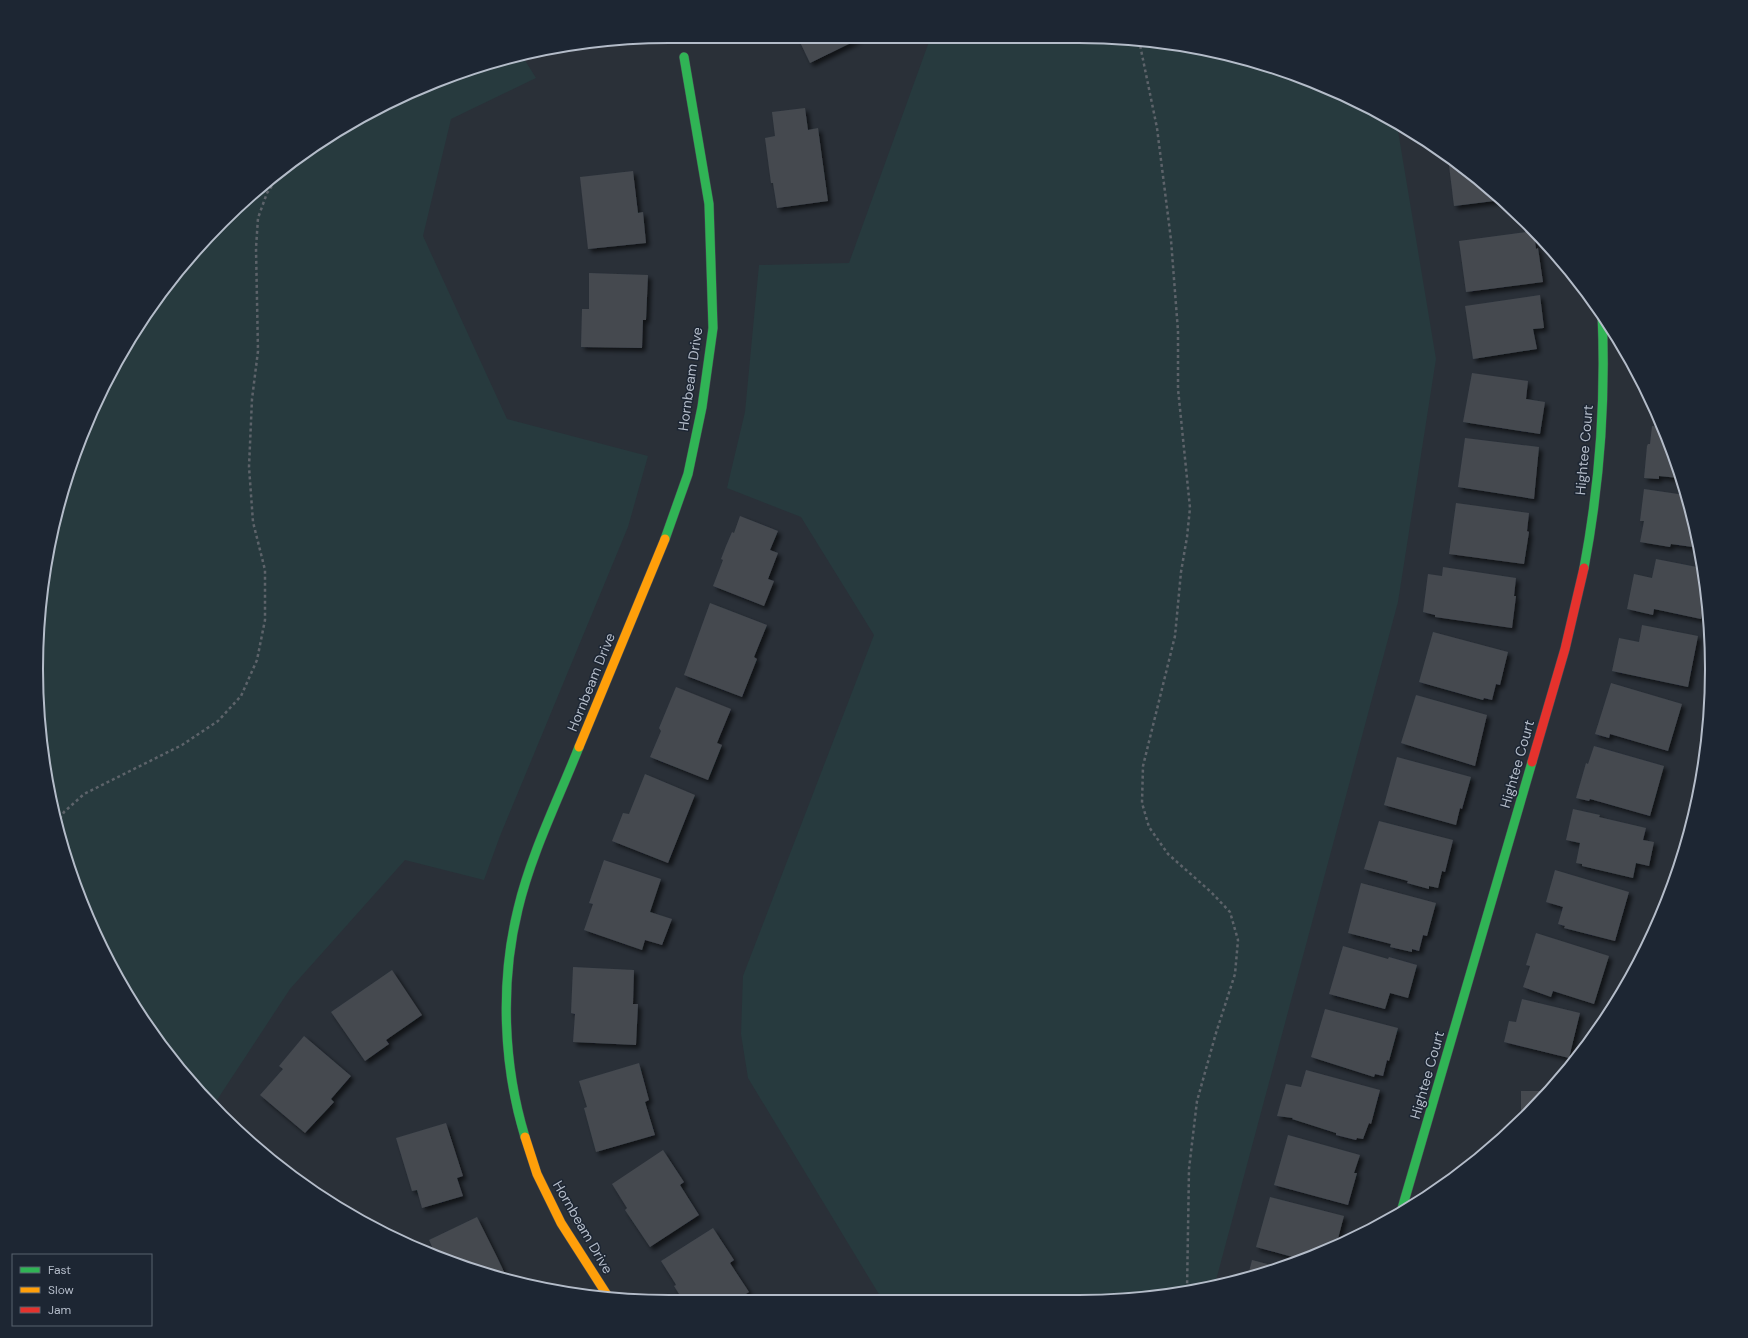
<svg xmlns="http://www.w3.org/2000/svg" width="1748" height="1338" font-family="'DM Sans',sans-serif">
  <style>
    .green { fill: #273a3e }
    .building { fill: #444950; filter: url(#shadow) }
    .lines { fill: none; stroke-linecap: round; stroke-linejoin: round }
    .fast-casing { stroke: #484c53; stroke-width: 10 }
    .slow-casing { stroke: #484c53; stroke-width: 10 }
    .jam-casing { stroke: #484c53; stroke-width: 10 }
    .path { stroke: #5d636a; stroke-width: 2.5; stroke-dasharray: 3 3; stroke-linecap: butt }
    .fast { stroke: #30b455; stroke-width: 9 }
    .slow { stroke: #ff9f0a; stroke-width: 9 }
    .jam { stroke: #e5322d; stroke-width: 9 }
    .labels { text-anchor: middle; stroke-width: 3; stroke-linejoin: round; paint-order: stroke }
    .street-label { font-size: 14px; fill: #b4bcc9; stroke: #1d2633 }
    .rim { fill: none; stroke: #b4bcc9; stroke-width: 2 }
  </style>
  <defs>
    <filter id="shadow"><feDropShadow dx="3.5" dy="3.5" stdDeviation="2" flood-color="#0009"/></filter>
  </defs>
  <rect width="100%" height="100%" fill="#2a3038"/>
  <g class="green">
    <path d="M1120 37 1243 58 1359 101 1397 125 1436 359 1398 602 1215 1284 1161 1297 888 1300 880 1296 748 1078 741 1034 743 976 874 635 801 517 727 488 745 412 759 265 849 263 930 39Z"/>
    <path d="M521 54 536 78 451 119 423 236 507 419 648 456 628 527 500 836 484 880 405 860 290 989 213 1106 143 1020 101 949 70 872 48 792 36 669 41 587 58 505 84 427 121 353 167 284 221 222 283 167 352 121 427 84 505 58Z"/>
  </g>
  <g class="building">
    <path d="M859 39 810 63 799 40Z"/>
    <path d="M805 108 808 130 818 128 828 201 777 208 773 183H771L765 138 775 136 772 112Z"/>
    <path d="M1448 157 1464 167 1502 200 1454 206Z"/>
    <path d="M633 171 638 213 643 212 646 243 588 249 580 177Z"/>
    <path d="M1534 231 1536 249 1538 248 1543 282 1466 292 1459 241Z"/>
    <path d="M589 273 648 275 646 320H643L642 348 581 347 582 309H589Z"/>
    <path d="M1540 295 1544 328 1533 329 1537 349 1473 359 1465 306Z"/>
    <path d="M1472 373 1528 381 1526 399 1545 402 1540 434 1463 422Z"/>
    <path d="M1652 426 1664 427 1679 478 1659 476V479L1644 478 1647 446 1648 444H1650Z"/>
    <path d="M1465 438 1539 447 1534 499 1458 487Z"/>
    <path d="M1644 489 1685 495 1700 548 1671 544 1670 547 1640 542 1644 521H1640Z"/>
    <path d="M1456 503 1529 513 1527 531 1529 532 1524 564 1449 554Z"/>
    <path d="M740 516 778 531 770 550 778 553 768 579 774 581 764 606 713 586 723 560 721 559 726 546 732 532 734 533Z"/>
    <path d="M1656 559 1702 568 1705 598 1701 619 1654 609 1653 615 1627 609 1634 574 1652 578Z"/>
    <path d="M1443 567 1516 578 1514 596H1516L1512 628 1435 617V615L1423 612 1428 574 1442 576Z"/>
    <path d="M710 603 767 625 754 657 757 659 742 697 684 675Z"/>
    <path d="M1642 625 1698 636 1688 687 1612 671 1619 638 1639 642Z"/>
    <path d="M1433 632 1508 652 1500 685 1496 684 1492 700 1484 698 1483 700 1419 682Z"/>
    <path d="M1611 683 1682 704 1668 751 1610 734 1609 738 1595 734Z"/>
    <path d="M676 687 731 709 717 743 722 745 708 780 650 757 661 731 659 728Z"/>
    <path d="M1416 695 1487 715 1475 766 1401 743Z"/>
    <path d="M1594 746 1664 766 1650 816 1590 799 1589 801 1576 798 1586 763 1588 764Z"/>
    <path d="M1397 757 1471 777 1462 809 1460 808 1456 825 1384 805Z"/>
    <path d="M645 774 695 795 668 863 612 841 623 813 629 814Z"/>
    <path d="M1573 809 1600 815 1599 817 1646 828 1643 840 1654 842 1649 866 1636 863 1633 878 1582 866V864L1576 863 1580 843 1566 840Z"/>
    <path d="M1379 821 1453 840 1445 872 1442 871 1438 888 1429 886V889L1407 883 1408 881 1364 869Z"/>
    <path d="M604 860 661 879 650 912 672 919 662 945 645 940 642 950 584 930 593 904 589 903Z"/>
    <path d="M1555 870 1629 892 1615 941 1564 928 1565 926 1558 924 1563 907 1546 902Z"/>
    <path d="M1361 883 1436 903 1427 936 1423 935 1419 951 1412 949V952L1390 947 1391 944 1348 933Z"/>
    <path d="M1536 933 1609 956 1594 1004 1553 991 1551 997 1523 987 1530 966 1526 965Z"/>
    <path d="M1343 946 1388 959 1389 957 1417 965 1408 998 1390 993 1385 1009 1329 994Z"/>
    <path d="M573 967 634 970 633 1004H638L636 1045 573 1042 575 1014 571 1013Z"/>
    <path d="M392 970 422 1015 386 1040 389 1044 365 1061 331 1012Z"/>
    <path d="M1522 999 1580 1013 1569 1058 1504 1042 1509 1021 1516 1022Z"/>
    <path d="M1325 1009 1398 1028 1389 1061 1387 1060 1383 1076 1375 1074 1374 1077 1311 1057Z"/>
    <path d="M304 1036 351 1076 331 1099 334 1102 305 1133 260 1095 283 1069 279 1066Z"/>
    <path d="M639 1063 649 1100 645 1102 655 1135 596 1152 584 1108 587 1107 579 1081Z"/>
    <path d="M1306 1070 1380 1090 1371 1124 1369 1123 1363 1139 1357 1138 1356 1140 1336 1135V1133L1292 1119 1293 1118 1277 1116 1286 1084 1301 1087Z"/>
    <path d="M1521 1091H1547L1521 1121Z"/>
    <path d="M446 1123 463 1176 457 1178 463 1196 422 1208 417 1190 412 1191 396 1138Z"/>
    <path d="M1288 1135 1360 1155 1354 1173H1357L1348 1205 1274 1185Z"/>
    <path d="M663 1150 684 1182 680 1185 699 1215 650 1247 625 1210 627 1208 612 1184Z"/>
    <path d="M1270 1197 1344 1216 1336 1246 1332 1248 1326 1246 1325 1251 1301 1261 1300 1259 1256 1247Z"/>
    <path d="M477 1217 497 1257 507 1278 465 1268 437 1256 434 1251 429 1240Z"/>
    <path d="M713 1228 734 1260 730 1263 749 1292 735 1301 684 1302 674 1286 676 1285 675 1283 661 1261Z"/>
    <path d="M1252 1260 1283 1268 1248 1276Z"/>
  </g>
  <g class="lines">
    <defs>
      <g id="fast">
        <path d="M665 539 688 474 702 407 713 328 709 204 684 57"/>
        <path d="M1584 568C1600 483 1606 399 1602 313"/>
        <path d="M525 1137C503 1065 500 982 518 909 531 854 558 800 579 747"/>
        <path d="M1401 1212 1532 762"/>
      </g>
      <g id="slow">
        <path d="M579 747 665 539"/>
        <path d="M525 1137 537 1174 561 1223 609 1298"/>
      </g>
      <path id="jam" d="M1532 762 1565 649 1584 568"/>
    </defs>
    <use href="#fast" class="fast-casing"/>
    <use href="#slow" class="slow-casing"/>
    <use href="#jam" class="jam-casing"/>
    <g class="path">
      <path d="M1139 40 1157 128 1171 240 1178 331V389L1190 508 1187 537 1181 572 1175 636 1143 766 1142 803 1149 827 1168 854 1211 892 1230 912 1238 940 1235 974 1216 1033 1197 1101 1189 1169 1187 1291"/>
      <path d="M57 824 64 812 84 794 182 745 218 721 241 696 257 660 265 620V570L253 522 249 467 252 399 258 351 256 248 258 218 267 193 287 164"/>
    </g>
    <use href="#fast" class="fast"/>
    <use href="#slow" class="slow"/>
    <use href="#jam" class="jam"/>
  </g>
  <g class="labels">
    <g class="street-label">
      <text transform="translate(690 379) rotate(-82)" y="5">Hornbeam Drive</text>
      <text transform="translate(1584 450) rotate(-85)" y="5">Hightee Court</text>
      <text transform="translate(591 682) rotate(-68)" y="5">Hornbeam Drive</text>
      <text transform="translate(1517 764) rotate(-74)" y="5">Hightee Court</text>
      <text transform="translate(1427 1075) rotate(-74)" y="5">Hightee Court</text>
      <text transform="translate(583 1227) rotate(60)" y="5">Hornbeam Drive</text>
    </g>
  </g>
  <path d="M0 0H1748V1338H0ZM669 43H1079A626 626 0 0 1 1705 669V669A626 626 0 0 1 1079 1295H669A626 626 0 0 1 43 669V669A626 626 0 0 1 669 43Z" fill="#1d2633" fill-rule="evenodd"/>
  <path class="rim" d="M669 43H1079A626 626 0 0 1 1705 669V669A626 626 0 0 1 1079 1295H669A626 626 0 0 1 43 669V669A626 626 0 0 1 669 43Z"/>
  <rect x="12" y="1254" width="140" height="72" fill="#1d2633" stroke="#59626f"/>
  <rect x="20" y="1267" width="20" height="6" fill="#30b455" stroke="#59626f"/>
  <text x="48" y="1274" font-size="12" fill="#b4bcc9">Fast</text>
  <rect x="20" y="1287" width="20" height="6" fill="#ff9f0a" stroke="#59626f"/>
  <text x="48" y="1294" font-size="12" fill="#b4bcc9">Slow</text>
  <rect x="20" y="1307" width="20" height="6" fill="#e5322d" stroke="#59626f"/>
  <text x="48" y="1314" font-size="12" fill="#b4bcc9">Jam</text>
</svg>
